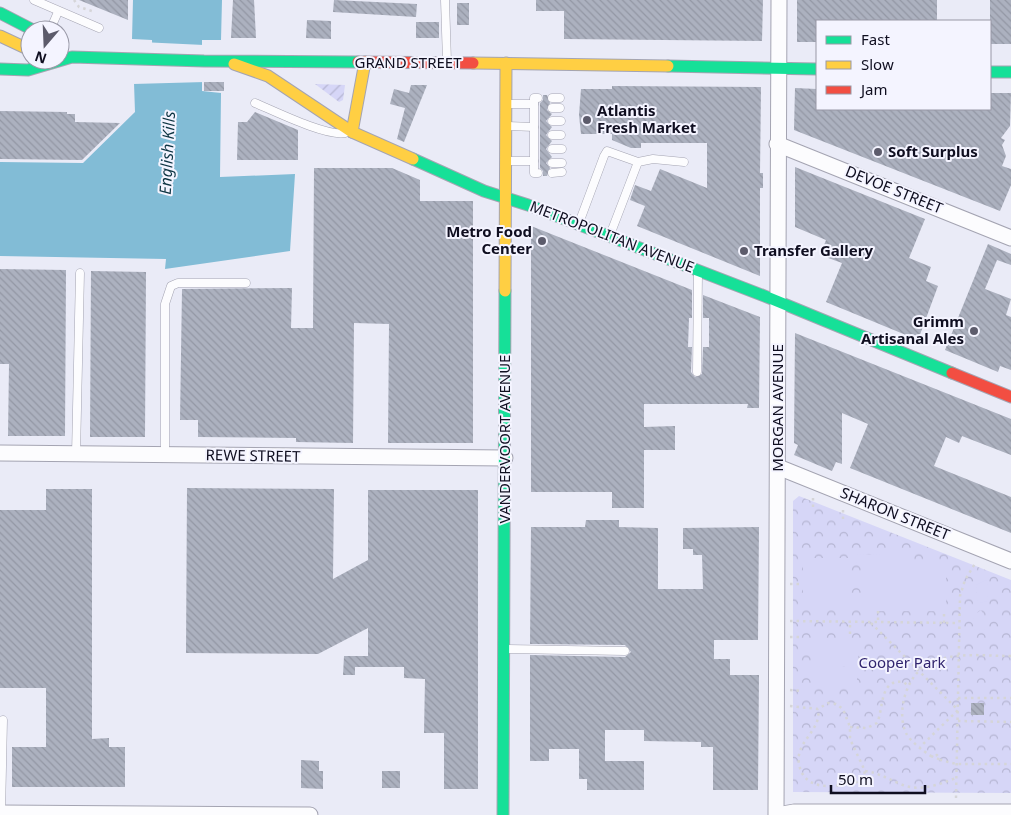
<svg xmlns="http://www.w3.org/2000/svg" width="1011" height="815" font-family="'Noto Sans',sans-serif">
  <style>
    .park { fill: url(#park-crowns) }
    .garden { fill: url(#garden-furrows) }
    .pitch { fill: #d6d6f7 }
    .water { fill: #82bcd6 }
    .pier { fill: #eaebf7 }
    .building { fill: url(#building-back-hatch) }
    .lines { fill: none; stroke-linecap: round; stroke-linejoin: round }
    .lane-casing { stroke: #a4a4b2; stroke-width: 9 }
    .street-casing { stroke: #a4a4b2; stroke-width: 17 }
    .fast-casing { stroke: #a4a4b2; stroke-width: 13 }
    .slow-casing { stroke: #a4a4b2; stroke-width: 13 }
    .jam-casing { stroke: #a4a4b2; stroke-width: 13 }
    .path { stroke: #d5d5d8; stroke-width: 2.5; stroke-dasharray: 2.5 4; stroke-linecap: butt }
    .lane { stroke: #fcfcfe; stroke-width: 8 }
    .street { stroke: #fcfcfe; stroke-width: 15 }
    .fast { stroke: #16e098; stroke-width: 11 }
    .slow { stroke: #ffcf43; stroke-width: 11 }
    .jam { stroke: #f24e42; stroke-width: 11 }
    .poi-dot { fill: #5c5b6b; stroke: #f4f4ff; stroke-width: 2 }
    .labels { text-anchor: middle; stroke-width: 4; stroke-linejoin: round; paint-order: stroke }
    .street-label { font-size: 15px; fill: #0f0e20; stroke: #f4f4ff }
    .poi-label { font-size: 15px; font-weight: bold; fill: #0f0e20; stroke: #f4f4ff; text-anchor: start }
    .park-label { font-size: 15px; fill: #30246e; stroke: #f4f4ff }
    .water-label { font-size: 16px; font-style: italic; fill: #0d3442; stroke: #f4f4ff }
  </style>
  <defs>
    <pattern id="park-crowns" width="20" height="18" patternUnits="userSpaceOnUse" patternTransform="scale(1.25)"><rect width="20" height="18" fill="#d6d6f7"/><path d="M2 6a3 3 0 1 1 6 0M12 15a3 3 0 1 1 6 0" fill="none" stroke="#b6b6d3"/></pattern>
    <pattern id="garden-furrows" width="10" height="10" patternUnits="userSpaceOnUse" patternTransform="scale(1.25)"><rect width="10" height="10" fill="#d6d6f7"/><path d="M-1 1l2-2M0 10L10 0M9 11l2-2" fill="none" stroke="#b6b6d3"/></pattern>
    <pattern id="building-back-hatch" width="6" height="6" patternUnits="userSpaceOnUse" patternTransform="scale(1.25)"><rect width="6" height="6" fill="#acb1bf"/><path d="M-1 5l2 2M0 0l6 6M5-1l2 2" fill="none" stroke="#9397a4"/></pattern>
  </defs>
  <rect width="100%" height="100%" fill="#eaebf7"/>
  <path class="park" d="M799 496 1011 580V793L793 792V501Z"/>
  <path class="garden" d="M315 84 345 85 343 100 339 102Z"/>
  <g class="pitch">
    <path d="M889 549H913V563H946V611H861V563L856 562V554L888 555Z"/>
    <rect x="803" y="558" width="47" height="24"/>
    <path d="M986 580 989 588 987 601 980 603 978 602 976 585Z"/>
    <rect x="803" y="585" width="47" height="24"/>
    <path d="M981 610 987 622 985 629 975 631 973 616Z"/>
    <rect x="813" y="641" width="45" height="20"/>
    <path d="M813 666 857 667V687H813Z"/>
  </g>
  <path class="water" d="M133 0H222L221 40H202V91L221 93 220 177 295 174 290 251 165 269 166 259 0 256V162L83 163 135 112 134 83 153 82 152 40 132 39Z"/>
  <path class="pier" d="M141 42 204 45 205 82 133 84 134 80H151L150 43Z"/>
  <g class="building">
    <path d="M79 0H128V20Z"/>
    <path d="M233 0H254L256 38H231Z"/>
    <path d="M334 0 417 4 416 17 333 12Z"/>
    <path d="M536 0H763L762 41 564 39V11H536Z"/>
    <path d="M797 0H937V21H817V42H797Z"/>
    <rect x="990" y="0" width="21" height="44"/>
    <rect x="457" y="3" width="12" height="22"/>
    <path d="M307 20 331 21V39L306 38Z"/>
    <rect x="416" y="22" width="23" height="16"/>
    <rect x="204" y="82" width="20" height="9"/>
    <path d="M411 85H427L404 142 397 139 405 108 390 104 394 89 409 93Z"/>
    <path d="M612 86 761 87 760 173H763V188H760V276L637 226 645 206 630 200 635 185 651 191 660 169 707 188V143H641V148H631L612 140V134H581L579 115 581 89H612Z"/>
    <path d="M795 88 817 89V109H990V93H1011L1010 126 1001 138 1005 140 1002 145 1006 156 1002 166 1011 169V185L1000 211 794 130Z"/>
    <path d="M543 95H547L550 103 547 110 552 114 546 121 552 127 546 135 552 141 546 149 552 157 546 163 550 168 547 176H543V171L540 168V103L543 100Z"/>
    <path d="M0 111 67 112V114H75V122L120 123 82 160 0 159Z"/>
    <path d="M255 112 298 130V160H237L238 122H247Z"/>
    <path d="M795 167 925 219 909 258 931 267 926 281 938 286 918 340 826 302 842 263 820 255 826 240 795 227Z"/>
    <path d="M314 168H392L420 180V201H473V443H388L389 324 354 323 353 443 296 442V438L198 437V420H180L182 289 292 288 291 328H313Z"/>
    <path d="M531 226 692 290V318H689L688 347H692L691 372 695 377 702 374 703 347H709V318H703V295L760 317 759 408H747L748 404H644V427L675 426V450H644V508H612V492H531Z"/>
    <path d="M988 244 1011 254V265L997 260 985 289 1011 299 1006 315 1011 317V370L1000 366 998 372 945 350Z"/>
    <path d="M0 269 66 270 65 436H8L9 364H0Z"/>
    <path d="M91 271 146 272 145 437H90Z"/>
    <path d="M795 333 1011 419V455L962 436 959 443 946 437 934 466 1011 497V533L850 468 868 424 842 413V464L836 462 832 471 794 455 798 445 794 443Z"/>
    <path d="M187 488 334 489 333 579 368 560V490H478V789H444V733H424L425 679 404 678V667H355V675H343L344 656H368V628L318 654 186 653Z"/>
    <path d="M46 489H92V739L109 738V747H125V787H12V747H46V688H0V510H46Z"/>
    <path d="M586 520H619V527L658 528V589H703L702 555H693V549H683V528L759 527 758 640H714V659H730V675H759L758 790H713V747H701V742L644 741V730H605V761H644V790H587V779H579V749H549V761H530V655L625 657 631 652 625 645 530 644 531 527H585Z"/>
    <rect x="971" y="703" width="13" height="12"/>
    <path d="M301 760 319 761V771H323V789L301 788Z"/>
    <rect x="382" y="771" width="18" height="17"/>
  </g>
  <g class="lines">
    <defs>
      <g id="lane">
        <path d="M34 0 99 28"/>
        <path d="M445 0 447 61"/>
        <path d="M50 30 58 12"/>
        <path d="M552 98H560"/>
        <path d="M255 103C274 111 327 137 345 133"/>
        <path d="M508 104H534"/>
        <path d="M552 108H560"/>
        <path d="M552 121H561"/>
        <path d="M508 126 534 127"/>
        <path d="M552 135H561"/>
        <path d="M552 149H562"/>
        <path d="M506 161H534"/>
        <path d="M638 162 653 159 684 162"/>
        <path d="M552 163H562"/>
        <path d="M538 173H534V98H538"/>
        <path d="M552 173 562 172"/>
        <path d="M579 223 604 156 607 151 638 162 610 235"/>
        <path d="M697 372 698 273"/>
        <path d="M76 454 80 273"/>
        <path d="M165 455V304L171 286 178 283H246"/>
        <path d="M506 649 625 651"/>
        <path d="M1 813 3 720"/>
      </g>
      <g id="street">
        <path d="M777 144 1011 238"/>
        <path d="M0 453 505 458"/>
        <path d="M778 467 1011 561"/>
        <path d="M0 813 310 815"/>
        <path d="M776 815 779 0"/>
        <path d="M777 815 794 812H1011"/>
      </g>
      <g id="fast">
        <path d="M0 13 33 30"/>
        <path d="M668 66 817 69"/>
        <path d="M0 69 28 70 72 57 204 61 358 62"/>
        <path d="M990 72H1011"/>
        <path d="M413 159 484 191 528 205 767 297 952 373"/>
        <path d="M503 815 505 291"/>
      </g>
      <g id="slow">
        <path d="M0 36 30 50"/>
        <path d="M473 63 668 66"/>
        <path d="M234 64 268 76 352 132 413 159"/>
        <path d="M352 132 365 62"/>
        <path d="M505 291 506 63"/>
      </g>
      <g id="jam">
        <path d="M358 62 473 63"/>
        <path d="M952 373 1011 397"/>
      </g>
    </defs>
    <use href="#lane" class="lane-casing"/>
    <use href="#street" class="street-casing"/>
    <use href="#fast" class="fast-casing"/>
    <use href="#slow" class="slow-casing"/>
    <use href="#jam" class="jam-casing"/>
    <g class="path">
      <path d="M74 0 79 7 92 11"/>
      <path d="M813 507V497"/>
      <path d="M843 519V509"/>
      <path d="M790 584H801"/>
      <path d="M878 611V623"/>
      <path d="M790 621 959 623"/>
      <path d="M871 623 958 710 920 747"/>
      <path d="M944 623V611"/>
      <path d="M850 634V623"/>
      <path d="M790 637H802"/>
      <path d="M1011 656C986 656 959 652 934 661 909 669 895 709 906 733 910 741 923 751 931 756L937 755 941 760 956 764H1011"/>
      <path d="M790 690 802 691"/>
      <path d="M958 698H1011"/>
      <path d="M790 706 818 709 828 703 836 704 843 709 850 727V739L865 771C862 785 852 783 841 785 823 788 803 786 799 764 795 741 822 731 818 709"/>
      <path d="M958 721 1011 722"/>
      <path d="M850 727 867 728 877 723C884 708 879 678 904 682L909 687"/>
      <path d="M931 756 941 760"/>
      <path d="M865 771C879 773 886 778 898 783 919 793 937 785 956 778"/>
      <path d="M956 798 960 596 965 580 976 562"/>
    </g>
    <use href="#lane" class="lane"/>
    <use href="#street" class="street"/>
    <use href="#fast" class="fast"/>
    <use href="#slow" class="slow"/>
    <use href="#jam" class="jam"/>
  </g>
  <g class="poi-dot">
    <circle cx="587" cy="120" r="5"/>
    <circle cx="878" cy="152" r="5"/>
    <circle cx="542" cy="241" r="5"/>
    <circle cx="744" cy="251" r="5"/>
    <circle cx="974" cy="331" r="5"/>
  </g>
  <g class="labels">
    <g class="street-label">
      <text x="408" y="68">GRAND STREET</text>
      <text transform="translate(894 190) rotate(22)" y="5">DEVOE STREET</text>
      <text transform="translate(612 237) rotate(21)" y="5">METROPOLITAN AVENUE</text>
      <text transform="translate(778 408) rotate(-90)" y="5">MORGAN AVENUE</text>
      <text transform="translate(505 439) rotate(-90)" y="5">VANDERVOORT AVENUE</text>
      <text transform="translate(253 456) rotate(1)" y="5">REWE STREET</text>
      <text transform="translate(895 514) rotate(22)" y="5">SHARON STREET</text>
    </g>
    <g class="poi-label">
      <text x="597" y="116">Atlantis<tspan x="597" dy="17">Fresh Market</tspan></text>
      <text x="888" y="157">Soft Surplus</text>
      <text x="532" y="237" text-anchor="end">Metro Food<tspan x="532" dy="17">Center</tspan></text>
      <text x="754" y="256">Transfer Gallery</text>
      <text x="964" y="327" text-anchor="end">Grimm<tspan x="964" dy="17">Artisanal Ales</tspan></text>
    </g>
    <g class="park-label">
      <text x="902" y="668">Cooper Park</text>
    </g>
    <g class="water-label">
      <text transform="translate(167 153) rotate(-87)" y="6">English Kills</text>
    </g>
  </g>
  <rect x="816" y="20" width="175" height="90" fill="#f4f4ff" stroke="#9898a6"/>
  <rect x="826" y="36" width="25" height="8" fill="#16e098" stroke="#9898a6"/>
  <text x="861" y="45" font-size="15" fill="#0f0e20">Fast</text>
  <rect x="826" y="61" width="25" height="8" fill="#ffcf43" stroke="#9898a6"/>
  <text x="861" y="70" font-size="15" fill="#0f0e20">Slow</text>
  <rect x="826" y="86" width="25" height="8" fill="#f24e42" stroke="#9898a6"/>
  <text x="861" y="95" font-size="15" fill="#0f0e20">Jam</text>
  <g transform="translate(45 45) rotate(199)"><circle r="24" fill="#f4f4ff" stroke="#9898a6"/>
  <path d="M0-4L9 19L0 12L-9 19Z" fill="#5c5b6b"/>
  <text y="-8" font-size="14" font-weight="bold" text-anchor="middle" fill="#0f0e20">N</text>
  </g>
  <path d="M831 785v8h94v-8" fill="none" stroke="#0f0e20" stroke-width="2.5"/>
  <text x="838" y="785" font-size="15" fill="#0f0e20" stroke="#f4f4ff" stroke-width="4" paint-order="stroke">50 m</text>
</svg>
